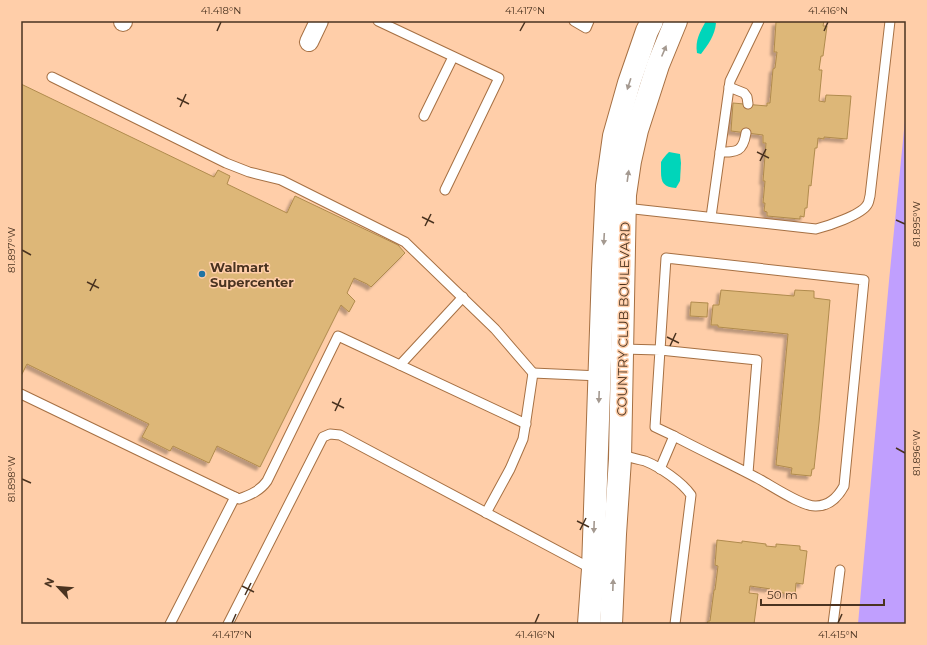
<svg xmlns="http://www.w3.org/2000/svg" width="927" height="645" font-family="Montserrat,sans-serif">
  <style>
    .green { fill: #c09ffe }
    .water { fill: #00d5ba }
    .building { fill: #ddb778; stroke: #b08b4d; filter: url(#shadow) }
    .lines { fill: none; stroke-linecap: round; stroke-linejoin: round }
    .service-casing { stroke: #a67043; stroke-width: 11 }
    .minor-casing { stroke: #a67043; stroke-width: 20 }
    .tertiary-casing { stroke: #a67043; stroke-width: 24 }
    .service { stroke: #fff; stroke-width: 9 }
    .minor { stroke: #fff; stroke-width: 18 }
    .tertiary { stroke: #fff; stroke-width: 22 }
    .oneway { fill: #a49990 }
    .ticks { fill: none; stroke: #4a3320; stroke-width: 1.5 }
    .poi-dot { fill: #1f74a4; stroke: #ffcea9; stroke-width: 1.5 }
    .labels { text-anchor: middle; stroke-width: 3; stroke-linejoin: round; paint-order: stroke }
    .poi-label { font-size: 13px; font-weight: bold; fill: #4a3320; stroke: #ffcea9; text-anchor: start }
    .street-label { font-size: 13px; fill: #4a3320; stroke: #ffcea9 }
    .neatline { fill: none; stroke: #4a3320; stroke-width: 1.5 }
    .ticks-label { font-size: 10px; text-anchor: middle; fill: #4a3320 }
  </style>
  <defs>
    <filter id="shadow"><feDropShadow dx="-3.5" dy="3.5" stdDeviation="1" flood-color="#0004"/></filter>
  </defs>
  <rect width="100%" height="100%" fill="#ffcea9"/>
  <path class="green" d="M906 110V624H858L889 281Z"/>
  <g class="water">
    <path d="M706 21H711L716 23C715 35 708 45 701 54L697 53C695 40 700 32 706 21Z"/>
    <path d="M669 152 680 154 681 163 680 181 676 188C664 187 661 183 661 172 661 169 661 165 661 162 663 158 666 155 669 152Z"/>
  </g>
  <g class="building">
    <path d="M780 21H824L823 26H827L823 56H821L819 70H822L819 101 825 102 826 95 851 96 847 139 824 137V139L818 138 817 148H815L811 186 809 185 807 208H805L804 217 800 216V219L767 216V212L764 211 765 203H763L765 181H763L766 143H763V135L731 131 733 103 767 106V103H770L773 69 775 68 777 52H774L776 22H780Z"/>
    <path d="M21 84 214 177 218 170 230 176 227 184 287 213 295 196 398 245 405 253 371 287 367 284 354 278 347 293 355 301 349 312 341 305 260 467 217 446 209 463 173 446 170 451 142 437 149 424 27 364 21 376Z"/>
    <path d="M721 290 794 296 795 290 814 291V298L830 300 819 423 814 469H812L811 476 791 474 792 468 776 465 788 334 718 327V325H711L713 305H719Z"/>
    <path d="M691 302 708 303 707 317 690 316Z"/>
    <path d="M717 540 742 543V541L766 544V546L776 547V544L800 546V550L807 551 803 584 796 583 795 595 771 591V589L750 586 749 593 758 594 754 624H707L708 621H710L714 590H715L718 566 715 565Z"/>
  </g>
  <g class="lines">
    <defs>
      <g id="service">
        <path d="M378 21 499 78 445 190"/>
        <path d="M574 21 586 28 589 21"/>
        <path d="M52 77 226 163 249 172 281 180 405 242 495 329 533 373"/>
        <path d="M729 87 744 93 747 97 748 104"/>
        <path d="M424 116 453 57"/>
        <path d="M720 152C737 152 743 152 746 133"/>
        <path d="M625 208 816 229C828 226 861 215 867 205 869 203 869 199 870 196L890 21"/>
        <path d="M711 217 730 81 759 21"/>
        <path d="M622 349 660 350 655 427 674 436 660 469"/>
        <path d="M400 365 463 297"/>
        <path d="M21 394 239 499C250 495 260 491 267 481L338 336 526 424"/>
        <path d="M674 436C702 451 731 464 759 479 772 486 803 507 816 506 829 506 838 497 844 486L864 280 666 258 660 350 757 360 748 473"/>
        <path d="M620 454C628 457 637 459 645 461 660 467 682 482 691 495L675 624"/>
        <path d="M486 513 510 469 523 439 525 427 533 373 600 376"/>
        <path d="M170 624 235 497"/>
        <path d="M228 624 323 437 330 434 340 435 592 569"/>
        <path d="M833 624 840 570"/>
      </g>
      <g id="minor">
        <path d="M123 22V21"/>
        <path d="M309 42 319 21"/>
      </g>
      <g id="tertiary">
        <path d="M589 624 593 569 603 270 607 186 614 136 629 83 647 31 652 21"/>
        <path d="M611 624 615 534 620 459 625 195 630 161 637 130 658 65 676 21"/>
      </g>
    </defs>
    <use href="#service" class="service-casing"/>
    <use href="#minor" class="minor-casing"/>
    <use href="#tertiary" class="tertiary-casing"/>
    <use href="#service" class="service"/>
    <use href="#minor" class="minor"/>
    <use href="#tertiary" class="tertiary"/>
  </g>
  <defs><path id="oneway-solid" d="M-6-.8H1V-3.2L6.5 0L1 3.2V.8H-6Z"/></defs>
  <g class="oneway">
    <use href="#oneway-solid" transform="translate(664 51) rotate(-67)"/>
    <use href="#oneway-solid" transform="translate(629 84) rotate(108)"/>
    <use href="#oneway-solid" transform="translate(628 176) rotate(-82)"/>
    <use href="#oneway-solid" transform="translate(604 239) rotate(93)"/>
    <use href="#oneway-solid" transform="translate(599 397) rotate(92)"/>
    <use href="#oneway-solid" transform="translate(594 527) rotate(92)"/>
    <use href="#oneway-solid" transform="translate(613 585) rotate(-88)"/>
  </g>
  <path class="ticks" d="M217 31 221 22M520 31 525 22M824 31 828 22M177 98 189 104M180 107 186 94M757 152 769 158M760 161 766 149M422 217 434 223M896 220 905 224M425 226 431 214M22 250 31 255M87 282 99 288M90 291 96 279M667 337 679 343M670 346 676 333M332 402 344 408M335 411 341 398M896 448 905 453M22 479 31 483M577 521 589 527M580 530 586 518M242 586 254 592M245 595 251 583M232 623 236 614M535 623 539 614M838 623 842 614"/>
  <circle class="poi-dot" cx="202" cy="274" r="4"/>
  <g class="labels">
    <g class="poi-label">
      <text x="210" y="272">Walmart<tspan x="210" dy="15">Supercenter</tspan></text>
    </g>
    <g class="street-label">
      <text transform="translate(623 319) rotate(-89)" y="5">COUNTRY CLUB BOULEVARD</text>
    </g>
  </g>
  <rect width="927" height="645" fill="none" stroke="#ffcea9" stroke-width="44"/>
  <g transform="translate(58 587) rotate(296)" stroke="#ffcea9" stroke-width="3" paint-order="stroke">
  <path d="M0-3L7 15L0 10L-7 15Z" fill="#4a3320"/>
  <text y="-6" font-size="11" font-weight="bold" text-anchor="middle" fill="#4a3320">N</text>
  </g>
  <path d="M761 599v6h123v-6" fill="none" stroke="#4a3320" stroke-width="2"/>
  <text x="767" y="599" font-size="12" fill="#4a3320" stroke="#ffcea9" stroke-width="3" paint-order="stroke">50 m</text>
  <rect x="22" y="22" width="883" height="601" class="neatline"/>
  <g class="ticks-label">
    <text x="221" y="14">41.418°N</text>
    <text x="525" y="14">41.417°N</text>
    <text x="828" y="14">41.416°N</text>
    <text transform="translate(916 224) rotate(-90)" y="4">81.895°W</text>
    <text transform="translate(11 250) rotate(-90)" y="4">81.897°W</text>
    <text transform="translate(916 453) rotate(-90)" y="4">81.896°W</text>
    <text transform="translate(11 479) rotate(-90)" y="4">81.898°W</text>
    <text x="232" y="638">41.417°N</text>
    <text x="535" y="638">41.416°N</text>
    <text x="838" y="638">41.415°N</text>
  </g>
</svg>
